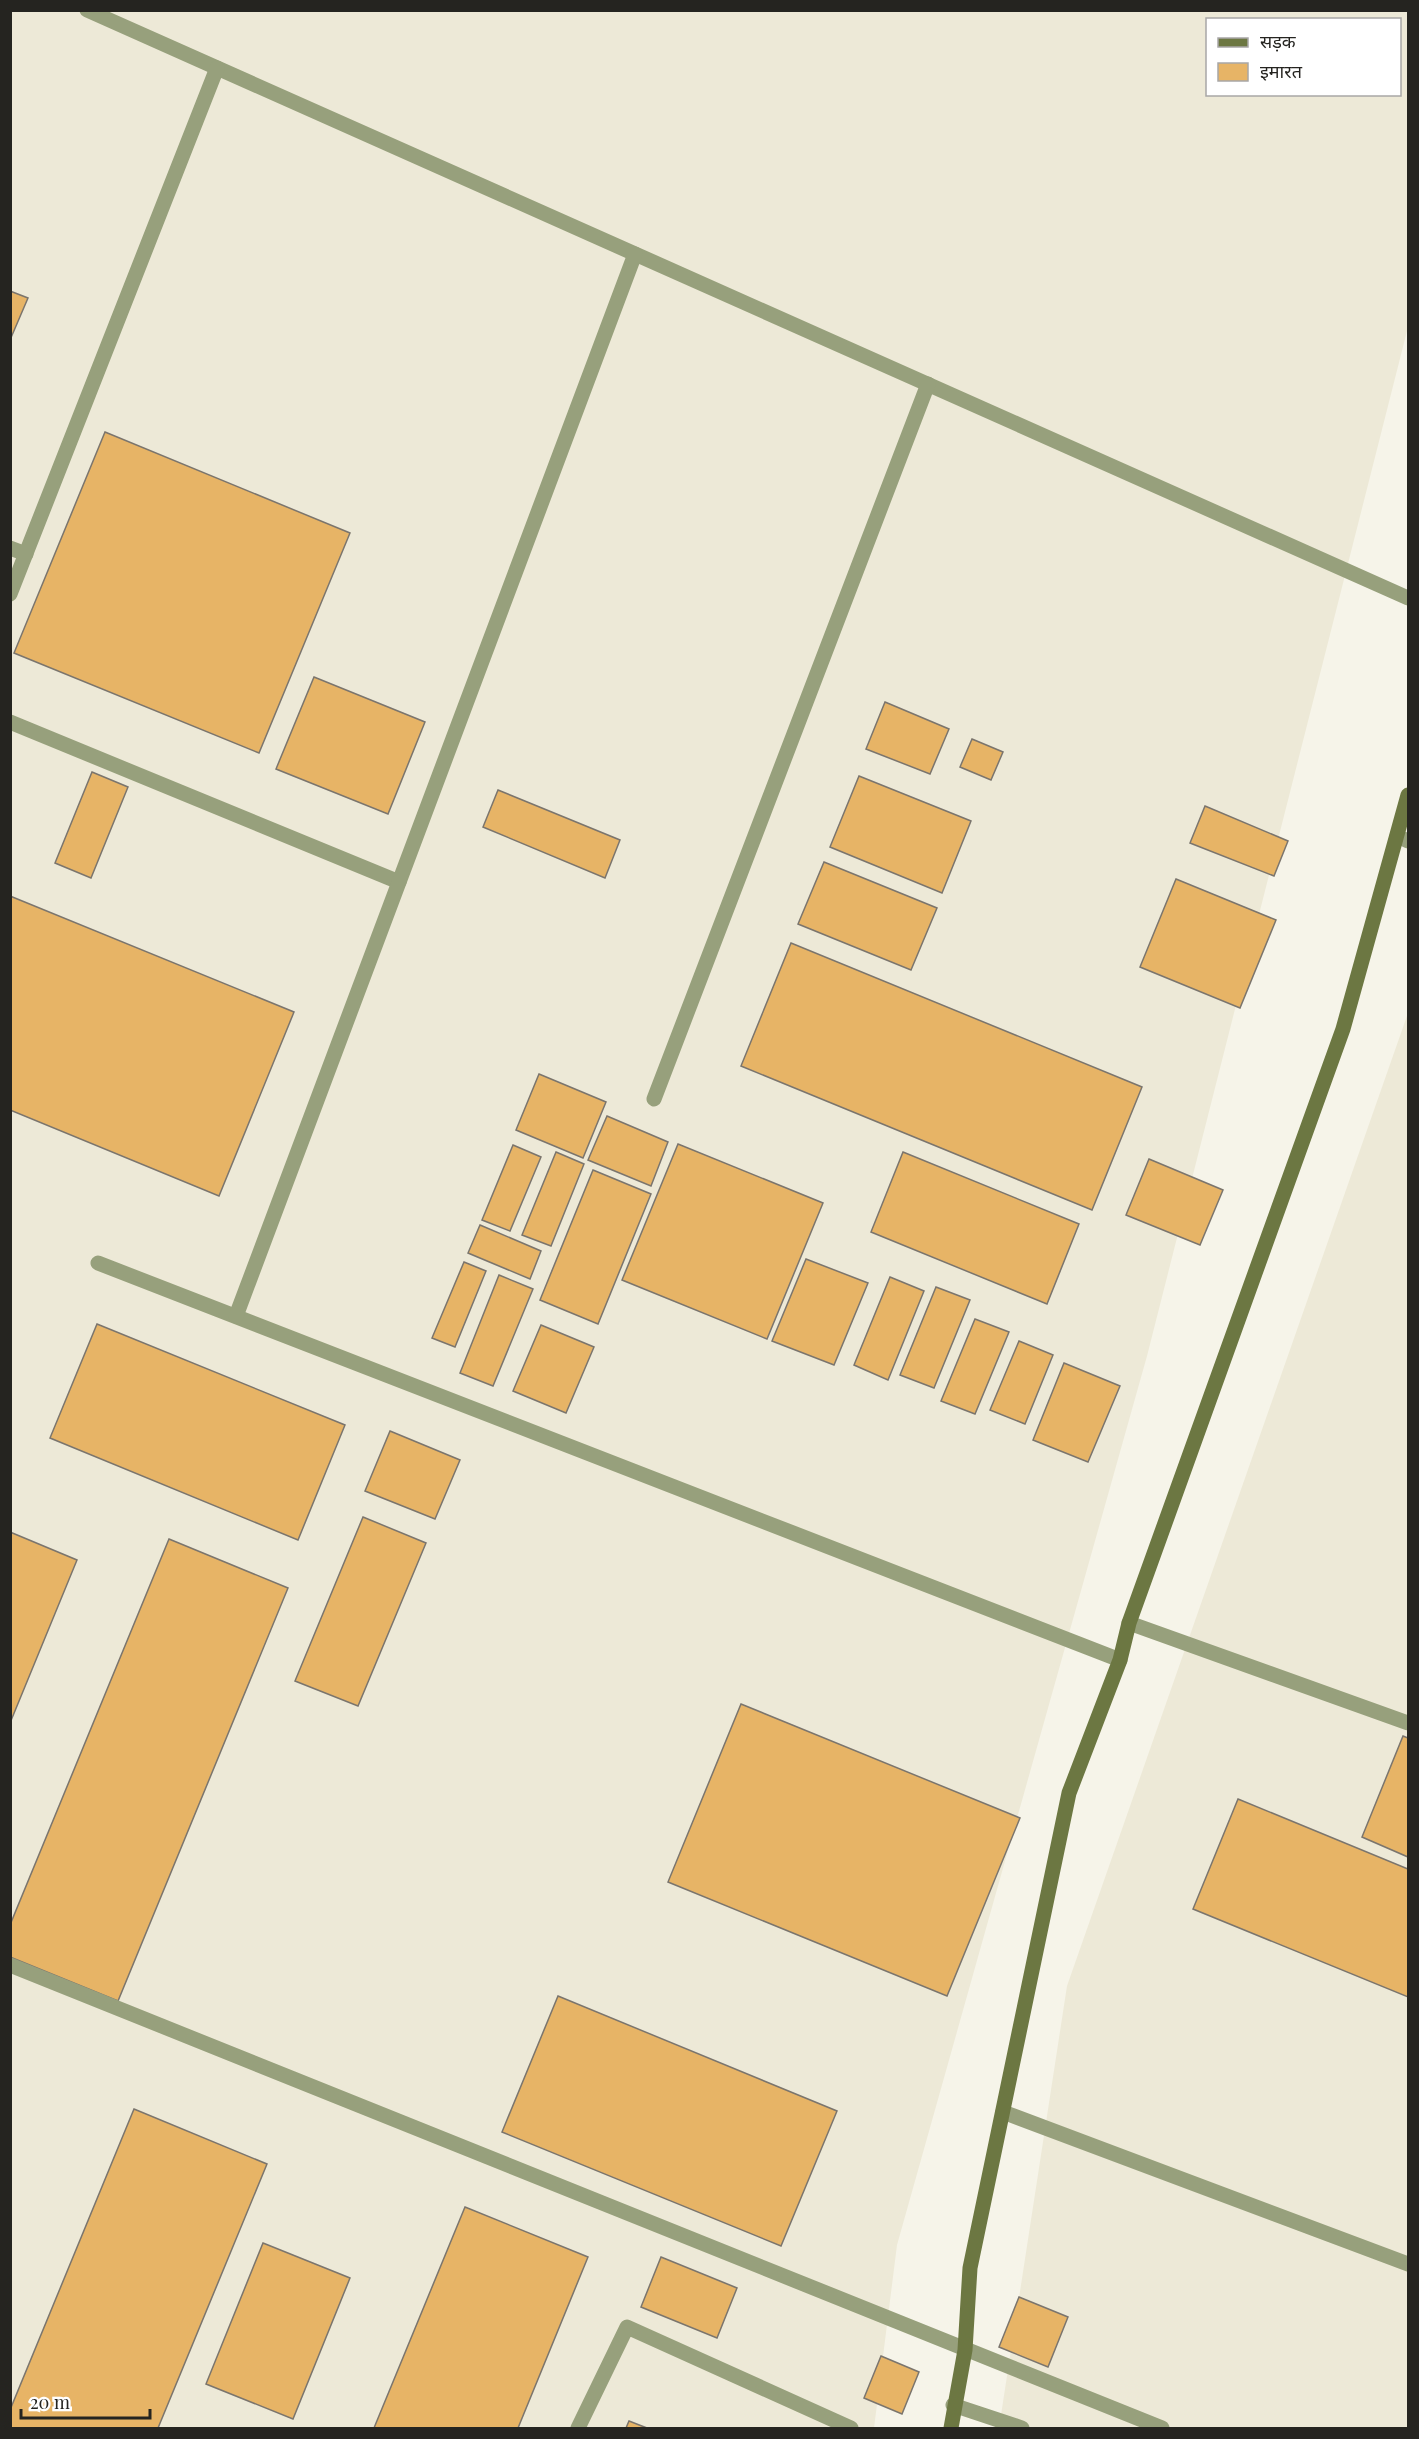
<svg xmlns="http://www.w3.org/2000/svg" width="1419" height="2439" font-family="'Playfair Display','Noto Sans Devanagari',serif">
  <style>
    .built { fill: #ede9d7; fill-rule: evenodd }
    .building { fill: #e7b466; stroke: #7b756d; stroke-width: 1.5 }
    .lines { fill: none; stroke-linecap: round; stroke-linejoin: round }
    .lane { stroke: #97a07c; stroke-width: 15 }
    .street { stroke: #97a07c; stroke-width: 15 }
    .secondary { stroke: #6c7742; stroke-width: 15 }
  </style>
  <rect width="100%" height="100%" fill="#f6f4e9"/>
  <g class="built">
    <path d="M11 11H1408V327L1147 1356 897 2245 874 2428H11ZM1208 20H1400V94H1208Z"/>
    <path d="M1408 1013V2428H999L1067 1986Z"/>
  </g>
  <g class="building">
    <path d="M10 291 28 298 10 340Z"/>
    <path d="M105 432 350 533 259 753 14 653Z"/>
    <path d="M314 677 425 722 388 814 276 769Z"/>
    <path d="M885 702 949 729 930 774 866 749Z"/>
    <path d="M972 739 1003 752 991 780 960 767Z"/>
    <path d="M92 772 128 787 91 878 55 863Z"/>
    <path d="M859 776 971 821 942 893 830 847Z"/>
    <path d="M498 790 620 840 605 878 483 827Z"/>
    <path d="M1205 806 1288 841 1274 876 1190 843Z"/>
    <path d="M824 862 937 908 911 970 798 924Z"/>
    <path d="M1176 879 1276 920 1240 1008 1140 967Z"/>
    <path d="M10 896 294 1012 219 1196 10 1110Z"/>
    <path d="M791 943 1142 1087 1092 1210 741 1066Z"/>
    <path d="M539 1074 606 1102 583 1158 516 1130Z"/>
    <path d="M607 1116 668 1142 651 1186 588 1160Z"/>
    <path d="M678 1144 823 1203 767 1339 622 1280Z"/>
    <path d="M513 1145 541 1157 510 1231 482 1220Z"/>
    <path d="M556 1152 584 1164 551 1246 522 1235Z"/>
    <path d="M903 1152 1079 1224 1047 1304 871 1232Z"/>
    <path d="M1149 1159 1223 1190 1200 1245 1126 1215Z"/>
    <path d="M593 1170 651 1194 598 1324 540 1300Z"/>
    <path d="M480 1225 541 1251 530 1279 468 1253Z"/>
    <path d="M806 1259 868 1283 834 1365 772 1341Z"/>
    <path d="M464 1262 486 1271 455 1347 432 1338Z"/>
    <path d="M499 1275 533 1289 493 1386 460 1373Z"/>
    <path d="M890 1277 924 1291 888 1380 854 1365Z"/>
    <path d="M936 1287 970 1300 934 1388 900 1375Z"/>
    <path d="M975 1319 1009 1332 975 1414 941 1401Z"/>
    <path d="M97 1324 345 1425 298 1540 50 1438Z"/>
    <path d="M541 1325 594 1347 566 1413 513 1391Z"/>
    <path d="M1019 1341 1053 1355 1025 1424 990 1410Z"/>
    <path d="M1064 1363 1120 1386 1088 1462 1033 1440Z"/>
    <path d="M390 1431 460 1460 435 1519 365 1491Z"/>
    <path d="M363 1517 426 1543 358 1706 295 1681Z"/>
    <path d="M10 1532 77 1560 10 1723Z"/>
    <path d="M169 1539 288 1588 118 2001 10 1957V1925Z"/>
    <path d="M741 1704 1020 1818 947 1996 668 1882Z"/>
    <path d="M1403 1736 1408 1738V1857L1362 1837Z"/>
    <path d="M1238 1799 1408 1869V1997L1193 1909Z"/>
    <path d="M558 1996 837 2111 781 2246 502 2132Z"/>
    <path d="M134 2109 267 2164 158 2428H10V2410Z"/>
    <path d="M465 2207 588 2257 518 2428H374Z"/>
    <path d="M263 2243 350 2278 293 2419 206 2384Z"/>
    <path d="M661 2257 737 2288 717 2338 641 2307Z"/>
    <path d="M1019 2297 1068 2317 1048 2367 999 2347Z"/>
    <path d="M881 2356 919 2372 902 2414 864 2398Z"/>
    <path d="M629 2421 647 2428H626Z"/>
  </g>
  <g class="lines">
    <g class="lane">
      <path d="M1397 836 1408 841"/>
      <path d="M953 2405 1022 2428"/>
    </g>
    <g class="street">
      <path d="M87 10 1408 598"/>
      <path d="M10 548 26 554"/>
      <path d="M10 594 217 68"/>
      <path d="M10 722 399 882"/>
      <path d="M654 1099 928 384"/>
      <path d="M98 1263 1120 1660"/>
      <path d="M236 1316 635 254"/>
      <path d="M1129 1623 1408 1723"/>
      <path d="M10 1965 1162 2428"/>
      <path d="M1003 2112 1408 2264"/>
      <path d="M578 2428 627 2327 851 2428"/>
    </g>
    <path class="secondary" d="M951 2428 965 2350 970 2268 1069 1793 1120 1660 1129 1623 1343 1029 1408 795"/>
  </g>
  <rect width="1419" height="2439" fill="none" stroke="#252420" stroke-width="24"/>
  <rect x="1206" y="18" width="195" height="78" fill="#ffffff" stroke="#a8a7a6" stroke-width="1.5"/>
  <rect x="1218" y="38" width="30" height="9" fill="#6c7742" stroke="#a8a7a6" stroke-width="1.5"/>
  <text x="1260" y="48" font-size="18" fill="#252420">सड़क</text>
  <rect x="1218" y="63" width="30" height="18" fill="#e7b466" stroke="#a8a7a6" stroke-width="1.5"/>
  <text x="1260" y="78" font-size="18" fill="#252420">इमारत</text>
  <path d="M21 2409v9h129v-9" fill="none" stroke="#252420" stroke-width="3"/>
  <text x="30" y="2409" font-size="18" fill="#252420" stroke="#ffffff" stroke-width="4.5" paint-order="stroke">20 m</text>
</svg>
